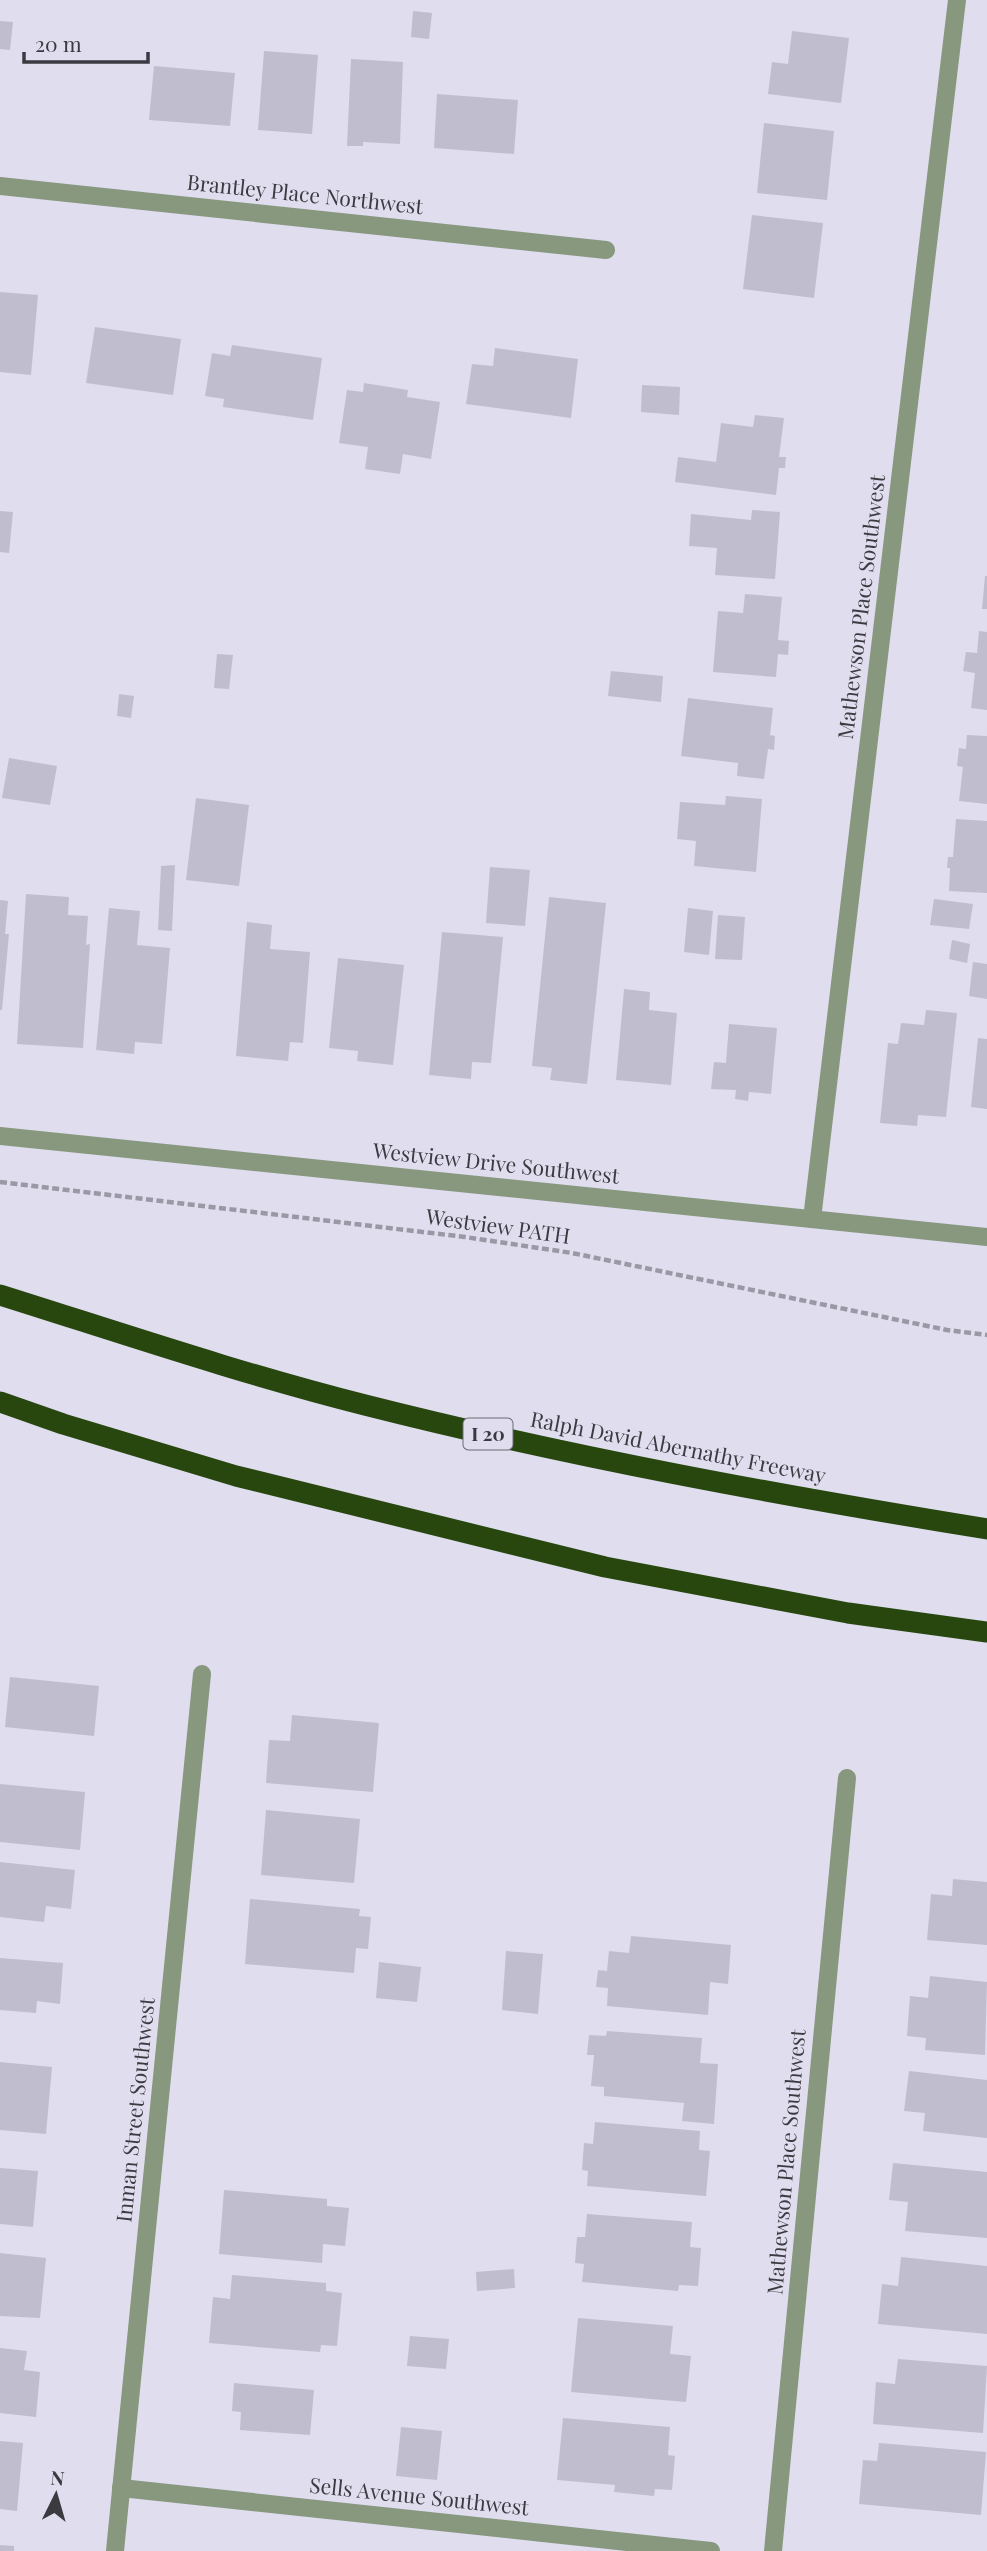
<svg xmlns="http://www.w3.org/2000/svg" width="987" height="2551" font-family="'Playfair Display',serif">
  <style>
    .building { fill: #c0bece }
    .lines { fill: none; stroke-linecap: round; stroke-linejoin: round }
    .path { stroke: #9a98a5; stroke-width: 4.5; stroke-dasharray: 7 3.5; stroke-linecap: butt }
    .minor { stroke: #88987f; stroke-width: 18 }
    .highway { stroke: #27470f; stroke-width: 21 }
    .labels { text-anchor: middle; stroke-width: 6; stroke-linejoin: round; paint-order: stroke }
    .shield { fill: #dfddee; stroke: #6c6b75; stroke-width: 2 }
    .shield-label { font-size: 19px; font-weight: bold; fill: #3b3a41 }
    .street-label { font-size: 21px; fill: #3b3a41; stroke: #dfddee }
  </style>
  <rect width="100%" height="100%" fill="#dfddee"/>
  <g class="building">
    <path d="M413 11 432 13 429 39 411 37Z"/>
    <path d="M0 21 13 22 10 50 0 49Z"/>
    <path d="M792 31 849 38 841 103 768 94 772 62 788 64Z"/>
    <path d="M264 51 318 55 312 134 258 130Z"/>
    <path d="M351 59 403 62 400 144 363 142V146H347Z"/>
    <path d="M154 66 235 73 230 126 149 120Z"/>
    <path d="M437 94 518 100 514 154 434 148Z"/>
    <path d="M764 123 834 131 827 200 757 193Z"/>
    <path d="M752 215 823 223 814 298 743 289Z"/>
    <path d="M0 292 38 295 31 375 0 372Z"/>
    <path d="M95 327 181 339 173 395 86 383Z"/>
    <path d="M232 345 322 358 313 420 223 407 224 399 205 396 212 353 230 356Z"/>
    <path d="M495 348 578 359 571 418 466 404 472 364 493 366Z"/>
    <path d="M364 383 408 390 407 397 440 402 431 459 403 454 400 474 365 469 368 447 339 443 347 390 363 392Z"/>
    <path d="M642 385 680 387 679 415 641 412Z"/>
    <path d="M755 415 784 418 779 457H786L785 468H779L776 495 675 482 678 457 716 462 721 423 753 427Z"/>
    <path d="M752 510 780 512 775 579 715 575 717 548 689 546 691 514 751 520Z"/>
    <path d="M0 511 13 512 9 553 0 552Z"/>
    <path d="M985 576H987V609H982Z"/>
    <path d="M745 594 782 597 778 640 789 641 788 655 778 654 776 677 713 672 718 611 743 613Z"/>
    <path d="M979 631 987 632V710L971 708 975 673 963 671 966 652 977 653Z"/>
    <path d="M217 654 233 655 229 689 214 688Z"/>
    <path d="M611 671 663 676 661 702 608 696Z"/>
    <path d="M119 694 134 696 131 718 117 716Z"/>
    <path d="M688 698 773 708 770 735 775 736 774 750 768 749 764 779 737 776 738 763 681 756Z"/>
    <path d="M967 735 987 736V804L959 801 963 767 957 766 959 748 966 749Z"/>
    <path d="M9 758 57 766 50 805 2 798Z"/>
    <path d="M726 796 762 799 756 872 694 866 696 841 677 839 680 802 725 805Z"/>
    <path d="M196 798 249 805 239 886 186 880Z"/>
    <path d="M956 819 987 821V893L949 891 950 868H947L948 857H953Z"/>
    <path d="M175 865 172 931 158 930 161 866Z"/>
    <path d="M490 867 530 870 525 926 486 923Z"/>
    <path d="M26 894 69 897 68 915 88 916 86 945 90 944 83 1048 17 1044Z"/>
    <path d="M549 897 606 903 587 1084 550 1080 552 1068 532 1066Z"/>
    <path d="M934 899 973 904 969 929 930 925Z"/>
    <path d="M0 900 8 901 5 934H9L2 1010H0Z"/>
    <path d="M109 908 140 911 137 945 170 948 162 1044 135 1042 134 1054 96 1050Z"/>
    <path d="M688 908 713 911 709 955 684 952Z"/>
    <path d="M718 915 745 917 742 960 715 959Z"/>
    <path d="M247 922 272 925 270 949 310 952 303 1043 290 1042 288 1061 236 1056Z"/>
    <path d="M442 932 503 937 491 1063 472 1062 471 1079 429 1075Z"/>
    <path d="M952 940 970 944 967 963 949 959Z"/>
    <path d="M338 958 404 965 393 1065 357 1061 358 1051 329 1048Z"/>
    <path d="M973 962 987 964V999L969 996Z"/>
    <path d="M624 989 650 992 649 1010 677 1013 671 1085 616 1080Z"/>
    <path d="M926 1010 957 1013 946 1117 918 1115 917 1126 880 1123 888 1043 898 1044 901 1023 924 1025Z"/>
    <path d="M729 1024 777 1028 771 1094 749 1092 748 1101 735 1099 736 1090 711 1089 714 1062 726 1063Z"/>
    <path d="M978 1038 987 1039V1109L971 1107Z"/>
    <path d="M10 1677 99 1686 94 1736 5 1727Z"/>
    <path d="M292 1715 379 1723 373 1792 266 1783 269 1740 290 1741Z"/>
    <path d="M0 1784 85 1792 80 1850 0 1842Z"/>
    <path d="M266 1810 360 1819 354 1883 261 1875Z"/>
    <path d="M0 1862 75 1870 71 1909 46 1906 44 1922 0 1917Z"/>
    <path d="M953 1879 987 1882V1945L927 1940 931 1894 952 1896Z"/>
    <path d="M250 1899 360 1909 359 1916 371 1917 368 1949 356 1948 354 1973 245 1964Z"/>
    <path d="M631 1936 731 1945 728 1984 710 1982 708 2015 607 2006 608 1988 596 1987 598 1970 607 1971 609 1951 629 1953Z"/>
    <path d="M506 1951 543 1954 538 2014 502 2010Z"/>
    <path d="M0 1958 63 1963 60 2004 37 2001 36 2013 0 2010Z"/>
    <path d="M379 1962 421 1967 417 2002 376 1998Z"/>
    <path d="M930 1976 987 1982 985 2055 925 2050 926 2038 907 2036 910 1996 928 1998Z"/>
    <path d="M607 2031 702 2038 700 2063 718 2064 714 2124 682 2121 684 2103 604 2096V2087L591 2086 594 2055H587L589 2035 606 2036Z"/>
    <path d="M0 2062 52 2067 46 2134 0 2130Z"/>
    <path d="M909 2071 987 2080V2138L923 2131 925 2113 904 2111Z"/>
    <path d="M595 2122 700 2131 699 2150 710 2151 706 2196 587 2186 588 2171 582 2170 584 2143 593 2144Z"/>
    <path d="M893 2163 987 2172V2238L905 2231 908 2202 889 2200Z"/>
    <path d="M0 2168 38 2171 33 2227 0 2224Z"/>
    <path d="M224 2190 327 2199V2206L349 2208 345 2246 323 2244 322 2263 219 2254Z"/>
    <path d="M587 2214 692 2222 690 2247 701 2248 698 2286 679 2285 678 2291 582 2282 584 2264 575 2263 577 2237H585Z"/>
    <path d="M0 2253 46 2258 40 2318 0 2316Z"/>
    <path d="M901 2257 987 2266V2334L878 2324 882 2284 898 2286Z"/>
    <path d="M514 2269 515 2288 477 2291 476 2272Z"/>
    <path d="M232 2275 326 2283V2291L342 2293 337 2346 321 2345 320 2352 209 2343 213 2297 230 2299Z"/>
    <path d="M578 2318 673 2326 670 2354 691 2356 686 2402 571 2392Z"/>
    <path d="M410 2336 449 2339 446 2369 407 2366Z"/>
    <path d="M0 2348 27 2351 24 2370 40 2372 36 2417 0 2413Z"/>
    <path d="M898 2359 987 2366 983 2433 873 2424 876 2382 895 2384Z"/>
    <path d="M234 2383 314 2390 310 2435 240 2430 241 2412 232 2411Z"/>
    <path d="M563 2418 670 2427 668 2455 675 2456 672 2490 655 2489 654 2496 614 2492 615 2485 557 2480Z"/>
    <path d="M401 2427 442 2431 437 2480 396 2476Z"/>
    <path d="M0 2441 23 2443 17 2511 0 2509Z"/>
    <path d="M879 2443 986 2452 981 2515 859 2504 863 2460 877 2461Z"/>
    <path d="M0 2545 14 2546V2551H0Z"/>
  </g>
  <g class="lines">
    <path class="path" d="M0 1182 465 1237 572 1253 947 1330 987 1335"/>
    <g class="minor">
      <path d="M0 186 606 250"/>
      <path d="M0 1136 987 1237"/>
      <path d="M812 1219 957 0"/>
      <path d="M121 2488 711 2551"/>
      <path d="M115 2551 202 1674"/>
      <path d="M773 2551 847 1778"/>
    </g>
    <g class="highway">
      <path d="M0 1295C121 1333 242 1374 365 1405 570 1457 778 1495 987 1529"/>
      <path d="M0 1402 63 1424 236 1476 605 1567 848 1613 987 1632"/>
    </g>
  </g>
  <g class="labels">
    <rect class="shield" x="463.5" y="1418.5" width="49" height="31" rx="5"/>
    <g class="shield-label">
      <text x="488" y="1441">I 20</text>
    </g>
    <g class="street-label">
      <text transform="translate(305 195) rotate(6)" y="7">Brantley Place Northwest</text>
      <text transform="translate(862 607) rotate(-83)" y="7">Mathewson Place Southwest</text>
      <text transform="translate(496 1164) rotate(6)" y="7">Westview Drive Southwest</text>
      <text transform="translate(498 1227) rotate(8)" y="7">Westview PATH</text>
      <text transform="translate(678 1448) rotate(11)" y="7">Ralph David Abernathy Freeway</text>
      <text transform="translate(136 2110) rotate(-84)" y="7">Inman Street Southwest</text>
      <text transform="translate(787 2162) rotate(-85)" y="7">Mathewson Place Southwest</text>
      <text transform="translate(419 2497) rotate(6)" y="7">Sells Avenue Southwest</text>
    </g>
  </g>
  <g transform="translate(56 2495) rotate(5)" stroke="#dfddee" stroke-width="5" paint-order="stroke">
  <path d="M0-5L12 26L0 18L-12 26Z" fill="#3b3a41"/>
  <text y="-10" font-size="19" font-weight="bold" text-anchor="middle" fill="#3b3a41">N</text>
  </g>
  <path d="M24 52v10h124v-10" fill="none" stroke="#3b3a41" stroke-width="3.5"/>
  <text x="35" y="52" font-size="21" fill="#3b3a41" stroke="#dfddee" stroke-width="5" paint-order="stroke">20 m</text>
</svg>
